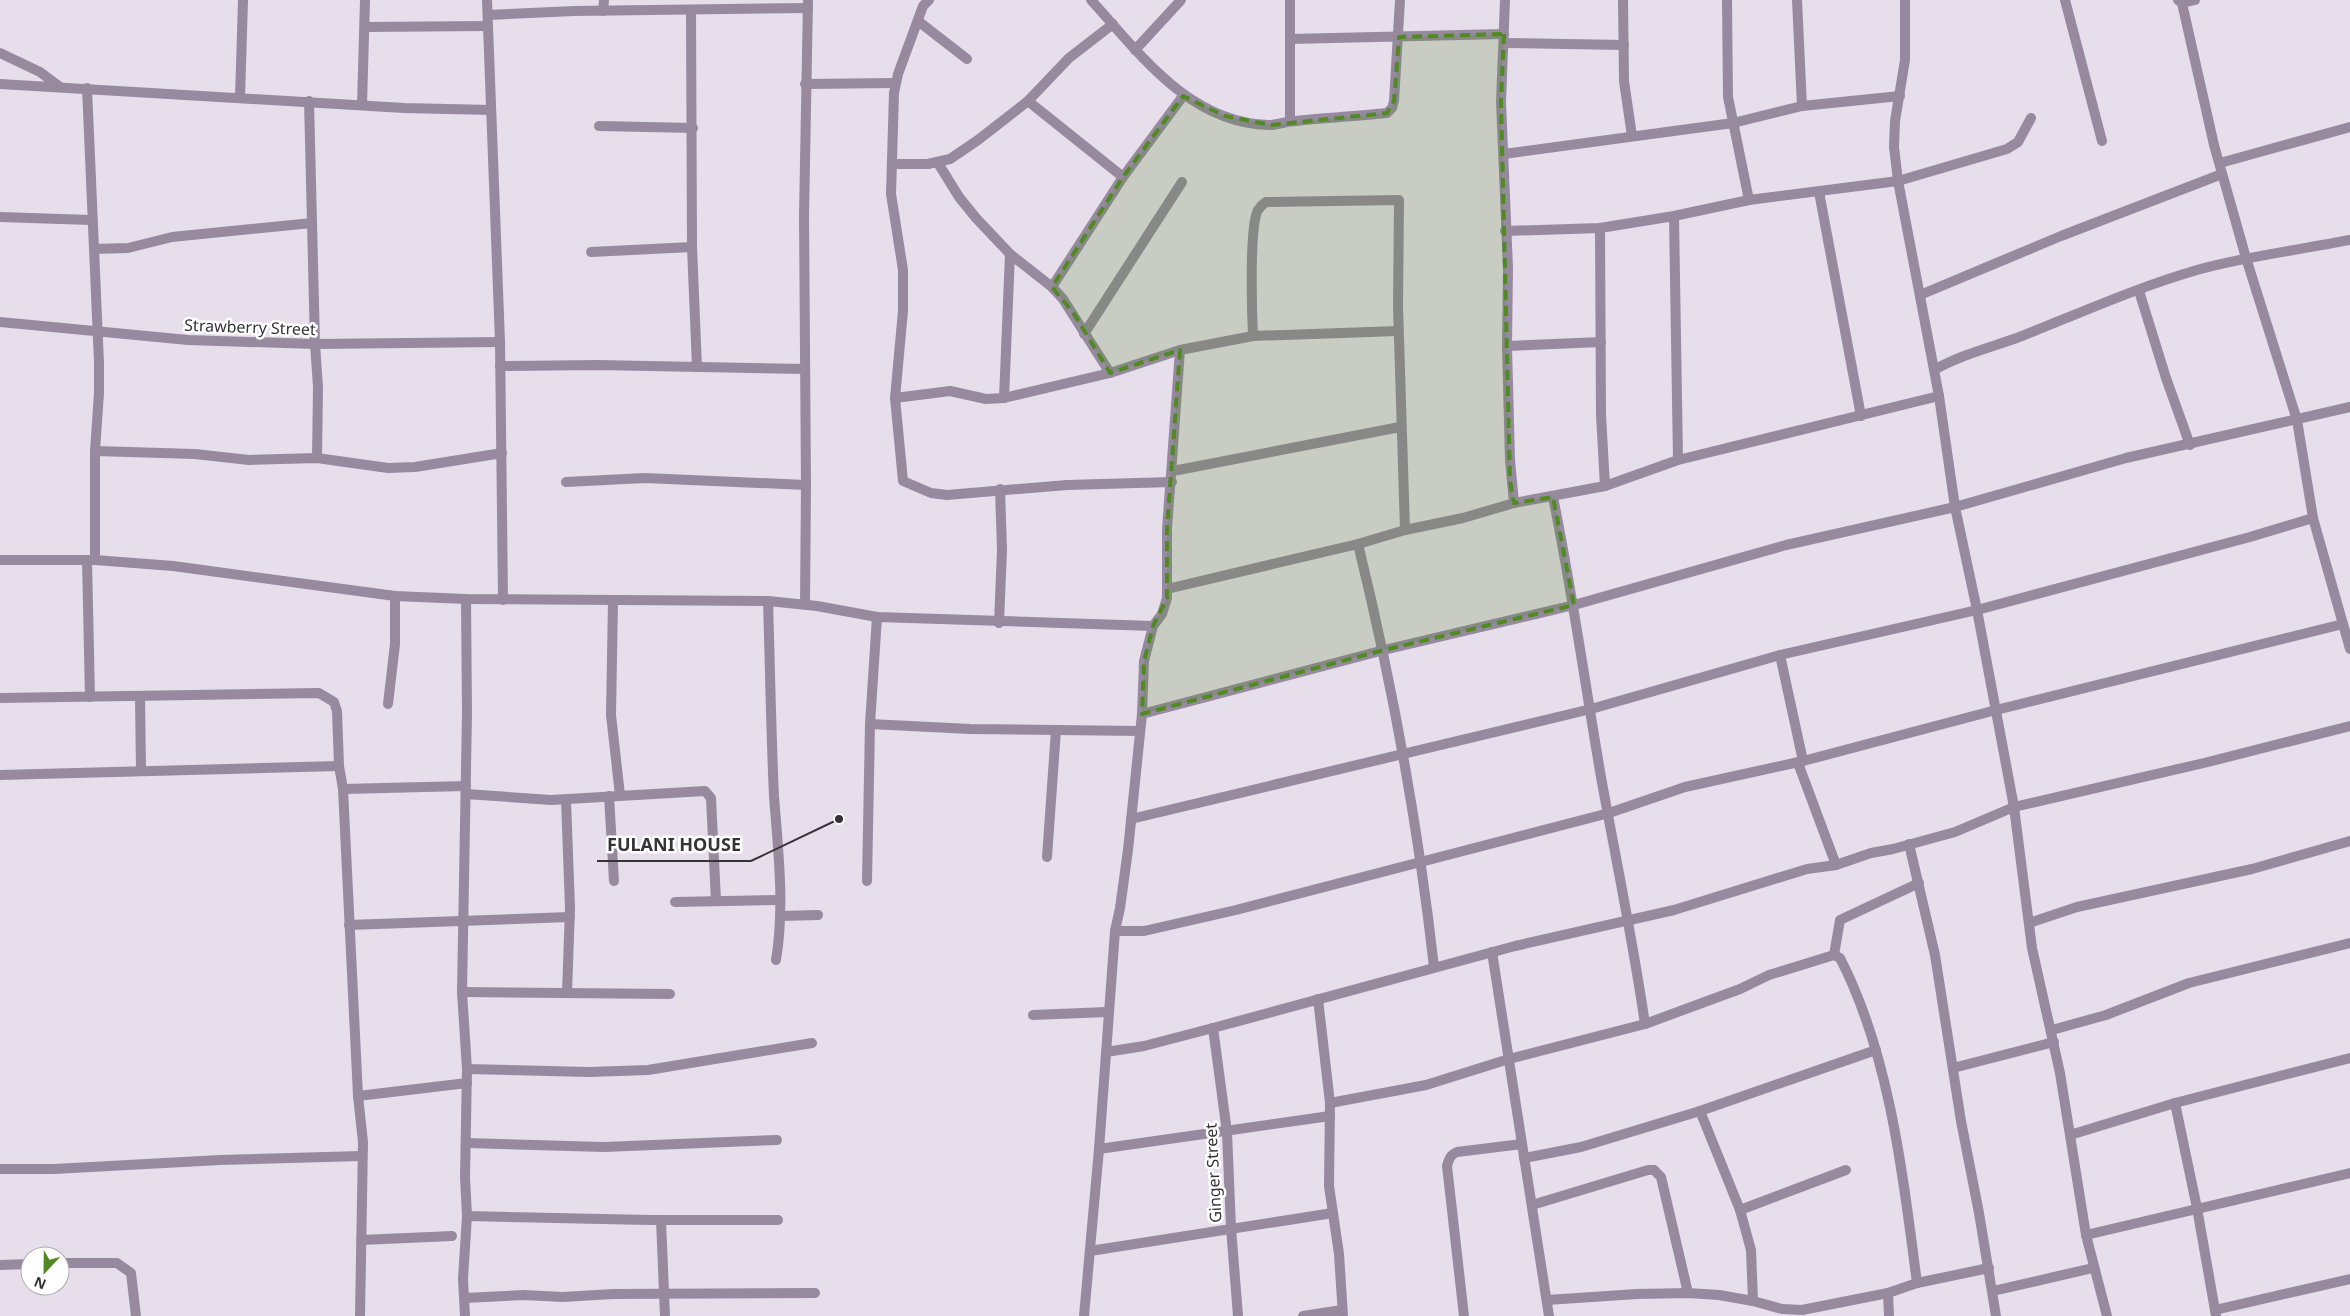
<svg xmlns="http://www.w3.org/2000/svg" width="2350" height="1316" font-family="'Noto Sans',sans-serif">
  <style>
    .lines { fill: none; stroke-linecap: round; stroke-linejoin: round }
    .minor { stroke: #978a9f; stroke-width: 10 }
    .marked { fill: #518923; fill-opacity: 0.2; stroke: #518923; stroke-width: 4; stroke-dasharray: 10 6; stroke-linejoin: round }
    .labels { text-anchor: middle; stroke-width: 5; stroke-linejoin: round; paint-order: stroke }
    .street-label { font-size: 16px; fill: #363338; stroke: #fff }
    .leader { fill: none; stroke: #363338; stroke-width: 2 }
    .callout-dot { fill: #363338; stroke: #fff; stroke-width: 2 }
    .callout-label { font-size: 18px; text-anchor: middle; font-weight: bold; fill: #363338; stroke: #fff; stroke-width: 5; stroke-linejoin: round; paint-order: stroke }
  </style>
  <rect width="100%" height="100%" fill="#e6deeb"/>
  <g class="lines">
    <g class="minor">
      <path d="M487 0 500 342 503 600"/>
      <path d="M929 0 923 6 898 74 894 93 891 194 903 270V311L895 398 903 481 931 493 947 495 1067 485 1172 482"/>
      <path d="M1091 0C1140 54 1189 123 1269 125 1278 125 1287 121 1296 121 1326 118 1356 116 1387 113L1392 108 1394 101 1400 0"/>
      <path d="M1505 0 1501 102 1508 268 1507 346 1510 460 1514 503"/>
      <path d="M1623 0 1624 81 1632 136"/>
      <path d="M1727 0 1728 97 1749 200"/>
      <path d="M1797 0 1802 106"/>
      <path d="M1905 0V60L1895 121 1894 147 1898 181 1939 396 1955 507 1977 610 2014 807 2032 948 2060 1073 2086 1235 2107 1316"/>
      <path d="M2065 0 2102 141"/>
      <path d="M2178 0 2182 3 2214 145 2246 258 2297 420 2313 518 2343 624"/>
      <path d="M2182 3 2195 0"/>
      <path d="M691 10 692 247 697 367"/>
      <path d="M603 11 604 0"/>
      <path d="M488 15 574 11 808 8"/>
      <path d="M918 21 967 59"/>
      <path d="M365 27 488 26"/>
      <path d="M1290 39 1504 34"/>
      <path d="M1504 43 1624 45"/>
      <path d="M1135 50 1181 0"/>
      <path d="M0 53 40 72 60 87"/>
      <path d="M0 84 404 108 491 110"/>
      <path d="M805 84 895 83"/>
      <path d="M87 88 99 363V393L95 451V560"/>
      <path d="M240 98 243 0"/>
      <path d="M309 101 315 344 318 387 317 458"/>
      <path d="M1028 101 1123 177"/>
      <path d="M362 105 365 0"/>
      <path d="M1290 121V0"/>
      <path d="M599 126 693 128"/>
      <path d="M1504 154 1733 123 1802 106 1900 96"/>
      <path d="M938 163 959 197 976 218 1010 254 1052 287 1063 299 1110 373"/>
      <path d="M2220 163 2350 127"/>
      <path d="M892 164H928L950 159 978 140 1028 101 1069 58 1113 24"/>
      <path d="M1819 192 1861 416"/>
      <path d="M1674 216 1678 460"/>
      <path d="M0 217 91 220"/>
      <path d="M1600 228 1601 415 1605 486"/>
      <path d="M1505 231 1600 228 1674 216 1749 200 1898 181 2007 149 2018 142 2031 118"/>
      <path d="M94 249 128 248 172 237 312 223"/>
      <path d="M591 252 692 247"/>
      <path d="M1052 287 1123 177 1183 96"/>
      <path d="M2139 291 2166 378 2190 445"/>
      <path d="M1920 295 2061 236 2222 174"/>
      <path d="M0 322 188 340 315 344 500 342"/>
      <path d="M1084 334 1182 182"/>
      <path d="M1253 336C1252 315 1249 226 1258 210 1260 207 1263 204 1266 202L1399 200 1398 306 1405 530"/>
      <path d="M1507 346 1601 342"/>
      <path d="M500 366 597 365 805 369"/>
      <path d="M1934 370C1962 354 1993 347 2022 336 2080 313 2138 287 2197 270 2247 256 2299 250 2350 240"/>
      <path d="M895 398 950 391 986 399 1004 398 1110 373 1180 350 1253 336 1398 331"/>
      <path d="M1004 398 1010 254"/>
      <path d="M95 451 195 454 249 460 317 458 388 468 415 467 502 453"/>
      <path d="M1173 471 1400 427"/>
      <path d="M566 482 645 478 806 485"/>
      <path d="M1553 497C1572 590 1585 684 1601 777 1616 860 1633 941 1645 1024"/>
      <path d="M1358 544C1392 683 1418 824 1434 967"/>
      <path d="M0 560H95L173 566 395 596 466 599 768 601 817 606 877 617 1153 626"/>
      <path d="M87 561 90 697"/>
      <path d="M1167 589 1358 544 1405 530 1463 518 1514 503 1605 486 1678 460 1939 396"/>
      <path d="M613 600 611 715 620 795"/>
      <path d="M768 601C770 666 771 731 774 796 778 850 785 906 776 960"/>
      <path d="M805 604 806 485 804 216 808 0"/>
      <path d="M999 623 1002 550 1000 489"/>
      <path d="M1780 655 1803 761"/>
      <path d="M140 697 141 771"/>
      <path d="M0 698 319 693 334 702 337 711 339 766 343 789 358 1096 363 1142 360 1316"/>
      <path d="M388 704 395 644V596"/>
      <path d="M1142 714 1384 650 1574 605 1786 545 1955 507 2126 458 2350 407"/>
      <path d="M870 724 970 729 1140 731"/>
      <path d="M1798 763 1836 865"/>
      <path d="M0 775 339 766"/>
      <path d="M343 789 466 786"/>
      <path d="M466 794 551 800 705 791 711 798 716 901"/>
      <path d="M609 796 614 881"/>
      <path d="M566 800 570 908 567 993"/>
      <path d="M1131 819 1591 709 1780 655 1977 610 2250 537 2313 518"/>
      <path d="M1909 844 1935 955 1961 1121 1979 1213 1996 1316"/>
      <path d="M1047 857 1056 730"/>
      <path d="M867 881 870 724 877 617"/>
      <path d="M675 902 780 900"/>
      <path d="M780 916 818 915"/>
      <path d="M2029 923 2077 907 2252 869 2350 841"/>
      <path d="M349 925 570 917"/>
      <path d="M1115 931H1144L1236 910 1609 813 1685 787 1803 761 1996 710 2343 624 2350 649"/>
      <path d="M1492 952 1549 1316"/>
      <path d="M1834 955 1840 920 1919 883"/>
      <path d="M462 992 670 994"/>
      <path d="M1318 999 1330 1103 1329 1186 1339 1254 1343 1316"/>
      <path d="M1033 1015 1107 1012"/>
      <path d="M1213 1028 1227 1132 1231 1228 1238 1316"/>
      <path d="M2052 1030 2106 1015 2189 983 2350 943"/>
      <path d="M1106 1052 1144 1046 1213 1028 1515 946 1674 910 1807 869 1836 865 1871 853 1893 849 1955 832 2014 807 2204 763 2350 726"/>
      <path d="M1953 1068 2054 1042"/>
      <path d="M467 1069 589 1072 648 1070 812 1043"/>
      <path d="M358 1096 467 1083"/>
      <path d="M1330 1103 1426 1085 1509 1059 1645 1024 1740 989 1769 975 1834 955 1840 958C1890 1055 1903 1176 1917 1283"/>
      <path d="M2175 1103 2197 1208 2216 1316"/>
      <path d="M1700 1111 1740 1210 1751 1250 1753 1301"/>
      <path d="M2070 1135 2175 1103 2350 1058"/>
      <path d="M466 1143 604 1147 777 1140"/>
      <path d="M1099 1149 1330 1116"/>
      <path d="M1524 1158 1581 1147 1700 1111 1876 1050"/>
      <path d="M0 1169H54L220 1160 362 1156"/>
      <path d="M1532 1205 1648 1170H1654L1661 1177 1688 1293"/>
      <path d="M1740 1210 1846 1170"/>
      <path d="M467 1216 650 1220H778"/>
      <path d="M661 1220 665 1316"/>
      <path d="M2086 1235 2350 1173"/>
      <path d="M361 1240 452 1236"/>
      <path d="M1090 1251 1333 1213"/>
      <path d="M60 1263H117L131 1273 136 1316"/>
      <path d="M0 1265 30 1264"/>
      <path d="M1993 1291 2093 1268"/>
      <path d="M1888 1293 1889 1316"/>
      <path d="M465 1298 524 1295 563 1297 613 1294 815 1293"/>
      <path d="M1547 1300 1637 1294 1688 1293 1719 1295 1753 1301 1782 1309 1802 1310 1888 1293 1917 1283 1989 1268"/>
      <path d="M2215 1310 2350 1279"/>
      <path d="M465 1316 463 1279 467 1216 465 1177 467 1069 462 992 467 713 466 599"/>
      <path d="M1084 1316 1099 1149 1115 931 1120 908 1128 850 1142 714 1144 661 1153 626 1162 614 1167 598V529L1180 350"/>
      <path d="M1303 1316 1342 1310"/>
      <path d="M1464 1316 1447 1166C1449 1159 1450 1155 1457 1152L1522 1144"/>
    </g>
  </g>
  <path class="marked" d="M1504 34 1501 102 1510 480 1514 503 1553 497 1574 605 1384 650 1142 714 1144 661 1153 626 1167 598V529L1180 350 1110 373 1074 314 1052 287 1123 177 1183 96 1225 116 1271 125 1387 113 1394 101 1399 37Z"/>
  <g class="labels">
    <g class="street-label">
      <text transform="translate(250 327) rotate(2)" y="6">Strawberry Street</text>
      <text transform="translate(1213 1173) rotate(-93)" y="6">Ginger Street</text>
    </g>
  </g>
  <path class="leader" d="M839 819L751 861H597"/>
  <circle class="callout-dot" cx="839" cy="819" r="5"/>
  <g class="callout-label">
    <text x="674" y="851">FULANI HOUSE</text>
  </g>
  <g transform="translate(45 1271) rotate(202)"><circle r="24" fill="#ffffff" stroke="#afadaf"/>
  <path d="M0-4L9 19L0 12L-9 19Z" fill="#518923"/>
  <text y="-8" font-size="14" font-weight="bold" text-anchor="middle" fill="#363338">N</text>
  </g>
</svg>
